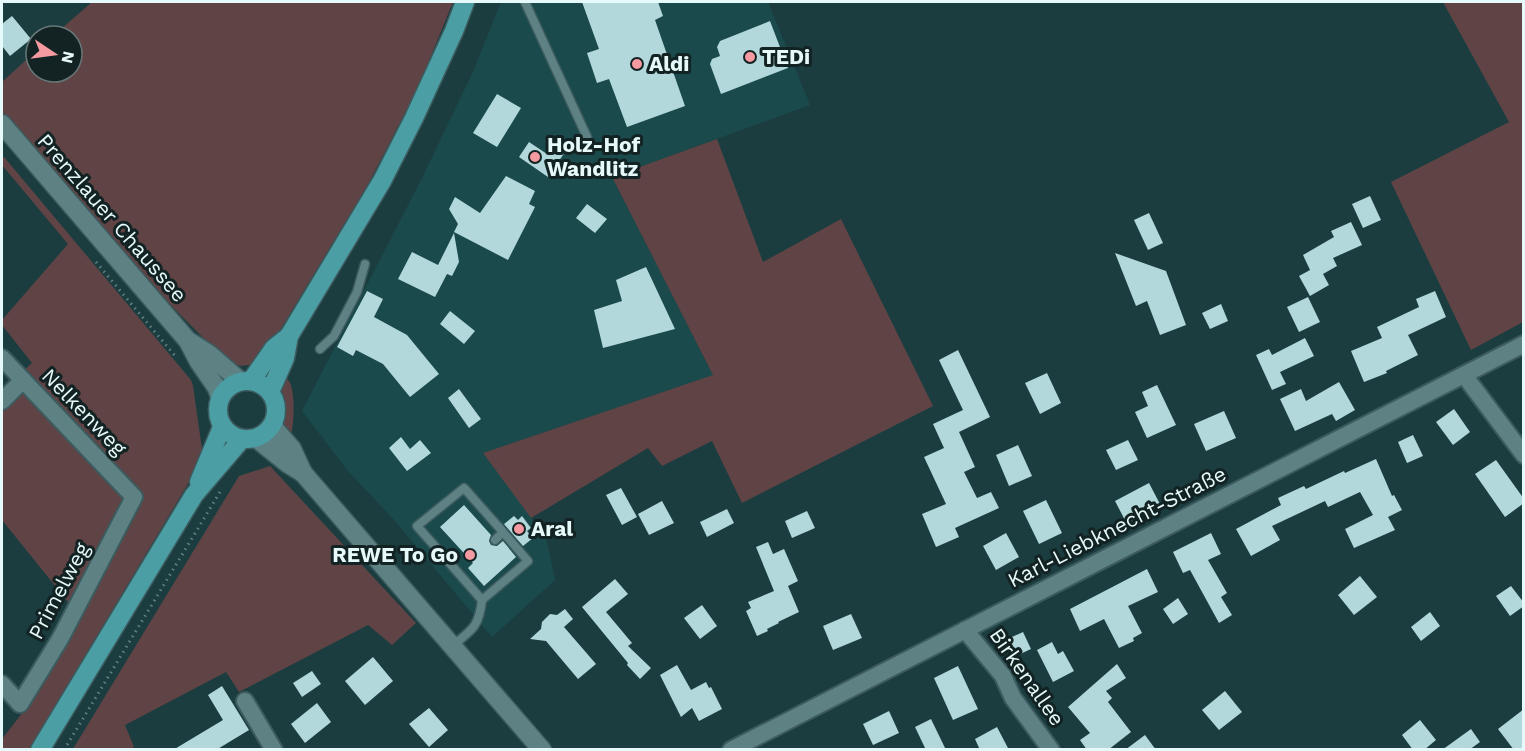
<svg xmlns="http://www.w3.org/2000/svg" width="1525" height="751" font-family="'Work Sans',sans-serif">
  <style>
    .built { fill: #1b4a4d }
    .green { fill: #604445 }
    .building { fill: #b2d8db }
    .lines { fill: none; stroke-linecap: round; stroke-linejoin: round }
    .service-casing { stroke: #3c5b5e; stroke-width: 11 }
    .minor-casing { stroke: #3c5b5e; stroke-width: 20 }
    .secondary-casing { stroke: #3c5b5e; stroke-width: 21 }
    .primary-casing { stroke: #3c5b5e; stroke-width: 21 }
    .path { stroke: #627f81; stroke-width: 3; stroke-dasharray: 1.5 4.5; stroke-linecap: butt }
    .service { stroke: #5e8184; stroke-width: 8 }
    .minor { stroke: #5e8184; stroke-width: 16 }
    .secondary { stroke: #5e8184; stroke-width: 18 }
    .primary { stroke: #4a9ea4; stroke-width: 18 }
    .poi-dot { fill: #f49aa0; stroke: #132223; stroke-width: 2 }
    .labels { text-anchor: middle; stroke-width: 6; stroke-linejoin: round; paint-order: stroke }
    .poi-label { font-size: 21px; font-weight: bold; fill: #e6f9fb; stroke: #132223; text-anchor: start }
    .street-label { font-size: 21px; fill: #e6f9fb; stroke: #132223 }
  </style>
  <rect width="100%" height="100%" fill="#1b3d40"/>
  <path class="built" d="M501 2H768L810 105 612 177 713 375 483 453 546 537 555 580 492 637 395 521 348 471 302 411 421 180 473 72Z"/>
  <g class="green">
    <path d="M92 2H453L417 90 367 186 268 350 255 364 241 366 227 362 150 284 2 112V82L36 51V72H72V36H53Z"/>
    <path d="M1443 2H1523V322L1471 350 1391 182 1509 122Z"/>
    <path d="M717 139 763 262 841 219 933 406 742 503 712 441 662 466 648 448 531 518 483 453 713 375 612 177Z"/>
    <path d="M4 157 191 380 193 386 202 449 207 452 29 749H2V739L30 703 77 613 2 520V390L32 363 2 325V320L68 244 2 165V159Z"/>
    <path d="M283 376C287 379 288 379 290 383 295 393 294 420 292 431L286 438 281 424 283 407 279 389Z"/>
    <path d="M270 466 416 623 392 645 368 625 239 692 226 672 125 725 134 747 130 749H73L239 476Z"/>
  </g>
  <g class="building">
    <path d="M582 2H658L663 16 655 20 685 106 627 127 609 79 597 83 587 53 599 49Z"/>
    <path d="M12 16 31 39 10 56 2 46V24Z"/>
    <path d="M770 21 788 68 721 94 710 64 712 59 720 56 717 47 720 41Z"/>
    <path d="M497 94 521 108 497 147 473 133Z"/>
    <path d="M529 142 547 154 557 142 567 149 548 177 519 157Z"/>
    <path d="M506 176 535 191 529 204 535 207 508 260 454 232 458 224 449 209 455 197 480 213Z"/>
    <path d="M1370 196 1381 220 1363 228 1352 204Z"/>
    <path d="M587 204 607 219 595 233 576 218Z"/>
    <path d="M1149 213 1163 243 1148 250 1134 220Z"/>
    <path d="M1351 222 1362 245 1333 258 1337 266 1323 274 1329 285 1310 296 1299 276 1310 270 1303 255 1334 237 1331 231Z"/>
    <path d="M454 233 459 262 452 276 447 274 435 297 398 279 412 252 438 265Z"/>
    <path d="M1115 253 1166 271 1186 325 1160 335 1147 301 1136 306Z"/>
    <path d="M646 267 675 329 603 348 594 310 622 301 616 280Z"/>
    <path d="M367 291 383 299 374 317 407 335 439 374 410 397 383 364 356 350 353 356 337 347Z"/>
    <path d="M1435 291 1446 317 1408 335 1418 355 1386 371 1387 373 1364 382 1351 351 1382 338 1377 327 1419 307 1416 299Z"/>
    <path d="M1308 297 1320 322 1299 332 1287 307Z"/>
    <path d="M1221 304 1228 321 1210 329 1202 313Z"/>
    <path d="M450 311 475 331 464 344 440 324Z"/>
    <path d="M1305 338 1314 356 1280 372 1286 384 1272 390 1256 355 1269 349 1272 355Z"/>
    <path d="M958 350 990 417 959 432 975 467 964 472 977 498 991 492 999 508 955 528 959 537 936 547 922 514 946 504 924 457 944 448 933 424 963 410 939 360Z"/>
    <path d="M1047 373 1061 403 1040 414 1025 383Z"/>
    <path d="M1339 382 1355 410 1336 421 1332 414 1295 431 1280 399 1301 389 1306 401Z"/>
    <path d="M1157 385 1176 425 1147 438 1135 412 1148 406 1142 392Z"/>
    <path d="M459 389 481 419 469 428 448 398Z"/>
    <path d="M1454 409 1470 432 1453 445 1436 422Z"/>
    <path d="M1224 411 1236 438 1206 451 1194 424Z"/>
    <path d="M1413 435 1423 456 1407 463 1398 442Z"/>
    <path d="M401 437 410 449 420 440 431 453 407 471 389 448Z"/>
    <path d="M1128 440 1138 460 1116 470 1106 450Z"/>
    <path d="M1018 445 1032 476 1009 486 996 455Z"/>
    <path d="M1376 459 1392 496 1394 495 1402 510 1388 517 1395 530 1354 548 1345 529 1373 515 1360 492 1328 507 1325 501 1272 526 1280 540 1251 556 1236 529 1281 505 1278 498 1304 486 1306 489 1344 471 1345 473Z"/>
    <path d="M1496 460 1524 499V503L1505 517 1475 474Z"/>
    <path d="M1149 483 1161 506 1127 524 1115 501Z"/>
    <path d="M621 488 637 517 622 525 606 495Z"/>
    <path d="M1046 500 1062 533 1039 544 1023 511Z"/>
    <path d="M662 501 674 523 649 535 638 514Z"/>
    <path d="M464 505 491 535 489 541 491 545 497 546 503 541 516 557 484 586 468 568 473 563 440 527Z"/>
    <path d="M727 509 734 523 707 537 700 522Z"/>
    <path d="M807 511 815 528 792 538 785 521Z"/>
    <path d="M514 516 518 520 522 516 531 528 527 531 533 538 523 546 504 524Z"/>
    <path d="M1006 533 1019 557 996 570 983 546Z"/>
    <path d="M1211 533 1221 554 1208 560 1227 593 1221 597 1232 615 1219 623 1190 570 1183 573 1173 552Z"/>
    <path d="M768 542 773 554 784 549 798 581 788 586 799 612 778 622 779 623 767 629 768 631 757 636 746 611 751 608 748 602 774 591 756 547Z"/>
    <path d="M1147 569 1158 592 1128 606 1142 633 1133 638 1134 641 1119 648 1104 619 1080 631 1070 609Z"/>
    <path d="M1360 576 1377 597 1354 615 1338 595Z"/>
    <path d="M615 579 628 594 606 612 632 643 628 646 651 668 640 679 627 665 628 663 582 607Z"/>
    <path d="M1511 586 1524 603V606L1510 616 1496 596Z"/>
    <path d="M1178 598 1188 614 1173 624 1163 609Z"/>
    <path d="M702 605 717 626 700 639 684 618Z"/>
    <path d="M565 609 573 619 564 627 596 664 578 679 546 641 530 639 541 629 542 622 550 614 557 615Z"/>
    <path d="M1430 612 1440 626 1421 641 1411 627Z"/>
    <path d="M851 614 862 638 833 650 823 626Z"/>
    <path d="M1023 632 1031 649 1012 658 1003 641Z"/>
    <path d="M1052 642 1058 654 1063 651 1074 671 1053 682 1037 650Z"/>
    <path d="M373 657 393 681 365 705 345 681Z"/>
    <path d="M1117 664 1126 678 1106 691 1112 698 1108 702 1131 732 1108 750H1087L1080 740 1090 733 1068 707Z"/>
    <path d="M677 665 691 690 706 682 709 688 711 687 722 709 699 721 692 708 681 717 660 675Z"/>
    <path d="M958 666 978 709 953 720 934 678Z"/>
    <path d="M312 671 321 684 302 697 293 683Z"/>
    <path d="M222 686 249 730 216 750H173L223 720 208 695Z"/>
    <path d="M1225 691 1242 712 1219 730 1202 710Z"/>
    <path d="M317 703 331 722 305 743 291 724Z"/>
    <path d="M429 708 448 730 429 747 409 724Z"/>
    <path d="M1524 709V750H1514L1498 729Z"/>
    <path d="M889 711 899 733 873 745 863 724Z"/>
    <path d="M931 719 946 750H926L915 727Z"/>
    <path d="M1420 720 1436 740 1424 750H1413L1402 735Z"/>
    <path d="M997 727 1009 750H980L975 739Z"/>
    <path d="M1471 729 1480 742 1469 750H1442Z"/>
    <path d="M1145 735 1156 750H1125Z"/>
  </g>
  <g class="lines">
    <defs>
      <g id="service">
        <path d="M525 2 587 137"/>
        <path d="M320 349 334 336 357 292 365 264"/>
        <path d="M495 540 503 532 528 561 482 600 417 526 464 488 503 532"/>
        <path d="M452 646C472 630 479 627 482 600"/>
      </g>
      <g id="minor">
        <path d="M2 358 134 497 60 639 20 704 2 684"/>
        <path d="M1464 375 1524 455"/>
        <path d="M2 401 23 380"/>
        <path d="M965 630 1003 676 1013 698 1051 750"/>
        <path d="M245 701 274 750"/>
        <path d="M731 750 1102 560 1524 344"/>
      </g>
      <g id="secondary">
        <path d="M2 124 188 341 199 362 217 388 220 397"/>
        <path d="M190 342 209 354 240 381"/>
        <path d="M272 426 292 449 303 473 542 750"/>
        <path d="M256 438 287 463 303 473"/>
      </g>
      <g id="primary">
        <circle cx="247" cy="410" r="29"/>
        <path d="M251 381 274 348 289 336"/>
        <path d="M270 392 285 358 289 336 382 181 414 118 454 31 465 2"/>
        <path d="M199 482 222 427"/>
        <path d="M40 750 194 495 242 439"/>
      </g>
    </defs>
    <use href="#service" class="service-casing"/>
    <use href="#minor" class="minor-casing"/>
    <use href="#secondary" class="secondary-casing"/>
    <use href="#primary" class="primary-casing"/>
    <g class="path">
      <path d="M96 262 176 357"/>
      <path d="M64 750 220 492"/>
    </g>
    <use href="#service" class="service"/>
    <use href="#minor" class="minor"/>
    <use href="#secondary" class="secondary"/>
    <use href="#primary" class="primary"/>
  </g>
  <g class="poi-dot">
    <circle cx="750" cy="57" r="6"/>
    <circle cx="637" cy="64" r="6"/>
    <circle cx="535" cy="157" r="6"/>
    <circle cx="519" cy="529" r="6"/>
    <circle cx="470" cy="555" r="6"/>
  </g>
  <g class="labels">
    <g class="poi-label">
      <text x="762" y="64">TEDi</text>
      <text x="649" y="71">Aldi</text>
      <text x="547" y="152">Holz-Hof<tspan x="547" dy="24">Wandlitz</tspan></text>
      <text x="531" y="536">Aral</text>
      <text x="458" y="562" text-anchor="end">REWE To Go</text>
    </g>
    <g class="street-label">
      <text transform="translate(112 218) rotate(49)" y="7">Prenzlauer Chaussee</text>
      <text transform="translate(84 412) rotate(46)" y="7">Nelkenweg</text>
      <text transform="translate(1117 527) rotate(-27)" y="7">Karl-Liebknecht-Straße</text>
      <text transform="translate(59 591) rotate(-62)" y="7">Primelweg</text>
      <text transform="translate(1027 677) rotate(55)" y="7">Birkenallee</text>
    </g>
  </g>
  <rect width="1525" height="751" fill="none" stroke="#e6f9fb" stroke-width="6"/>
  <g transform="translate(54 54) rotate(103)"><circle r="28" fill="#132223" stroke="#677879" stroke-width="1.5"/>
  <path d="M0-4.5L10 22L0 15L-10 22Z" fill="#f49aa0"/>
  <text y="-9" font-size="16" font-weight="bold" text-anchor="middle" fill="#e6f9fb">N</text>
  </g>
</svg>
